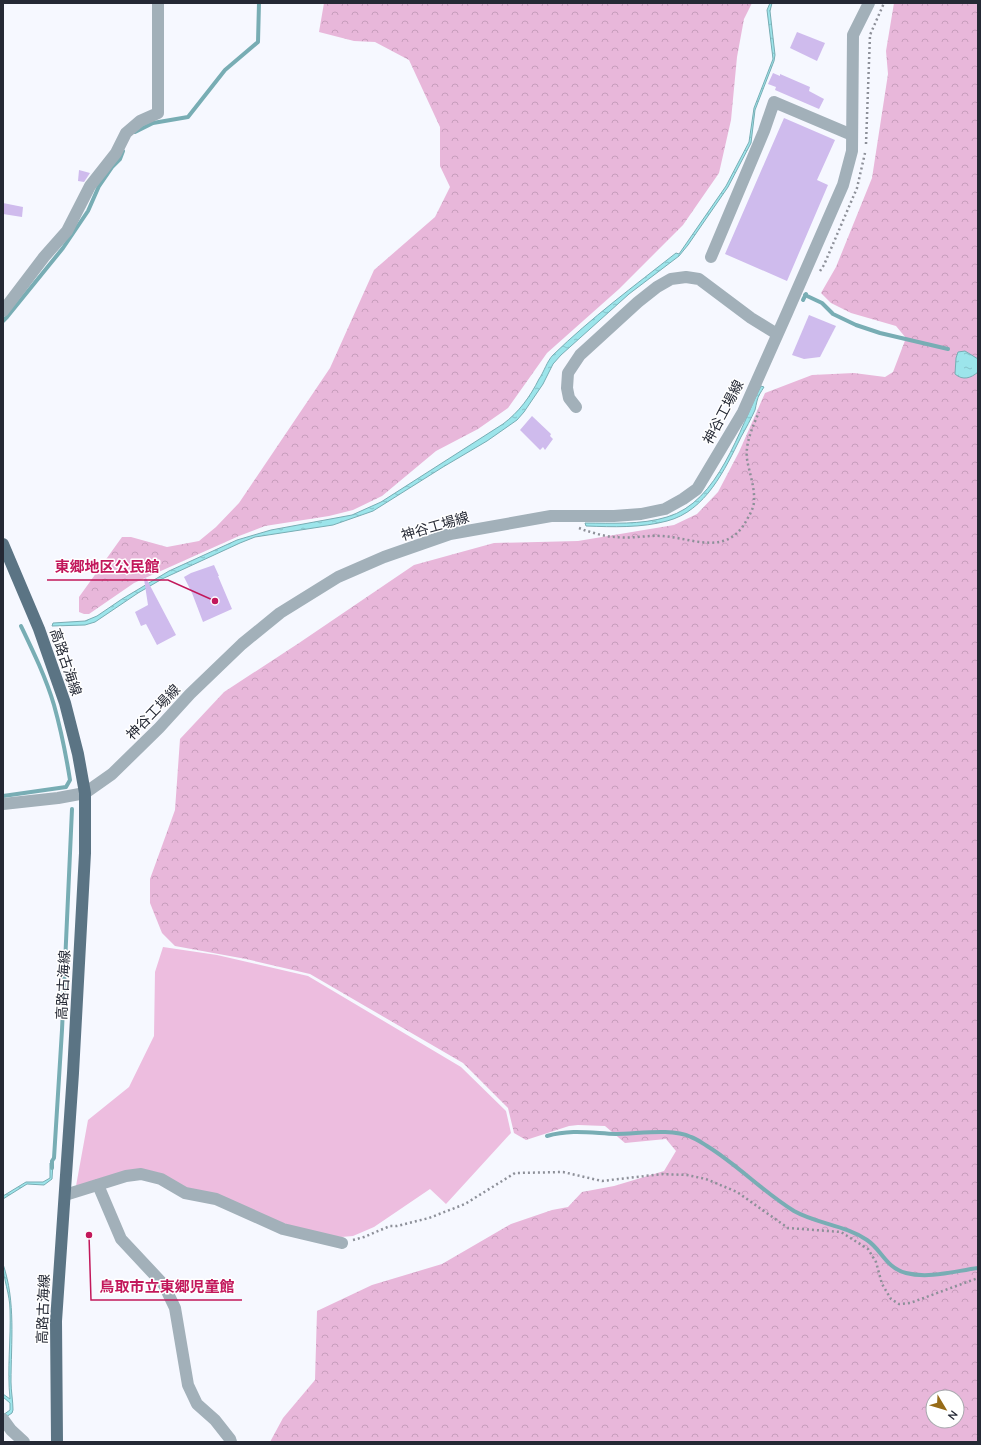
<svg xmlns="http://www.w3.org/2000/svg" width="981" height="1445" font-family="'Nunito Sans','Noto Sans JP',sans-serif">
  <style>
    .green { fill: #edbddf }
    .forest { fill: url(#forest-crowns); fill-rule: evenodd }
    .water { fill: url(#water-ripples); stroke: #78adb4 }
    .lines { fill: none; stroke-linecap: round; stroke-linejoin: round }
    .stream { stroke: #78adb4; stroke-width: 4 }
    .building { fill: #cfbbed }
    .path { stroke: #8d9099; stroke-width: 2.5; stroke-dasharray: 2 3; stroke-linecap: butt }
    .minor { stroke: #a2b0b9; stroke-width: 12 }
    .major { stroke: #5b7484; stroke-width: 12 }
    .labels { text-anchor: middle; stroke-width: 3; stroke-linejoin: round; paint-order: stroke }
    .street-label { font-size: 14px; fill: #252935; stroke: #fff }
    .leader { fill: none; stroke: #c2185b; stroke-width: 1.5 }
    .callout-dot { fill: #c2185b; stroke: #fff; stroke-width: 1.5 }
    .callout-label { font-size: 15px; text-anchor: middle; font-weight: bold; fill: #c2185b; stroke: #fff; stroke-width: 3; stroke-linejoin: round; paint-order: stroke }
  </style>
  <defs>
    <pattern id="forest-crowns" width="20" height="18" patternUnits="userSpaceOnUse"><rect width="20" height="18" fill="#e8b7da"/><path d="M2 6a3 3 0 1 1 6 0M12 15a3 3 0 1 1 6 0" fill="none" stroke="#c79dbc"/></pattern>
    <pattern id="water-ripples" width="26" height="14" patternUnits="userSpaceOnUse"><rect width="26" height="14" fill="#9ce5eb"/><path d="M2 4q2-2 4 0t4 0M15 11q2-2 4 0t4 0" fill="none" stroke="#86c4ca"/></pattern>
  </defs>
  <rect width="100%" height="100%" fill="#f6f8ff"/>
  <path class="green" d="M163 947 217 955 308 976 461 1067 506 1111 511 1133 446 1204 430 1189 374 1227 353 1236 341 1237 317 1235 186 1189 157 1172 76 1186 88 1120 129 1087 154 1036 155 972Z"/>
  <g class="forest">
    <path d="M324 3H752L744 19 737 57 731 120 719 173 683 225 619 289 547 353 508 408 478 429 436 451 382 496 353 510 329 516 265 526 239 536 134 583 89 614H84L79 612V597L122 537H131L167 547 199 541 216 527 239 503 330 368 374 270 435 217 450 187 440 166V127L409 60 375 42 354 41 319 32Z"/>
    <path d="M894 3H978V1442H270L283 1418 315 1380 317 1311 372 1285 442 1264 511 1224 552 1210 568 1207 582 1192 614 1186 664 1171 676 1151 666 1139 625 1143 605 1126 578 1125 569 1126 526 1140 514 1133 508 1108 463 1063 310 974 246 959 175 946 162 933 150 903V879L175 810 180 739 224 692 299 643 414 565 494 543 578 541 674 525 697 514 718 492 739 452 765 393 812 375 854 373 885 377 893 372 906 338 896 326 851 313 831 303 821 293 836 267 872 178 888 74 886 51ZM933 1397H957V1421H933Z"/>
  </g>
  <g class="water">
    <path d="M770 3H772L770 11 775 55 774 61 755 110 751 143 728 187 688 245 679 256 629 294 561 355 553 364 543 384 524 412 517 420 487 441 443 467 373 511 333 525 255 537 240 543 162 579 138 593 95 622 85 625 52 626 53 623 85 621 97 616 122 599 169 571 237 540 271 530 352 515 381 502 503 424C519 412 530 397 539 379 544 372 547 361 553 355 591 318 634 286 676 253L679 254 726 186 749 142 754 108 773 59 767 10Z"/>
    <path d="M965 351 978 359V372C971 378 963 381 955 374L956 358 958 352Z"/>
    <path d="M761 386 764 387C761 392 758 396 757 401 756 404 756 407 755 410 751 419 746 428 741 437 725 469 706 511 667 521 641 528 613 527 586 526L585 523C612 523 641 525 667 517 719 502 739 429 761 386Z"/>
    <path d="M50 1163H53L52 1179 44 1185 27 1184 3 1199V1196L26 1182H43L50 1178Z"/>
    <path d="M3 1264C16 1302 11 1342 11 1382 11 1391 13 1401 13 1410L12 1413 3 1419V1415L10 1410V1403L3 1397V1394L10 1399C7 1369 11 1339 10 1310 10 1294 3 1279 3 1264Z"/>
  </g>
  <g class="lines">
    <g class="stream">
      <path d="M135 132 153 123 188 117 225 70 258 42 259 3"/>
      <path d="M805 295 822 303 833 314 856 325 880 333 948 349"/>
      <path d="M803 300 806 294"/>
      <path d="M3 321 7 317 63 248 88 211 99 186 112 167 120 159 123 151"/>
      <path d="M3 796 66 787 70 780C66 755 61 730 54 705 46 678 33 651 21 626"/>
      <path d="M547 1136C571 1129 591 1133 616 1134 638 1134 671 1128 691 1137 697 1139 702 1143 707 1146 738 1165 763 1192 794 1211 817 1224 845 1225 867 1240 882 1250 886 1268 906 1273 929 1279 955 1271 978 1268"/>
      <path d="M52 1168V1161L54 1158 62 1030 72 809"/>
    </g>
  </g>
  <g class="building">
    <path d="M797 32 825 43 817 61 790 48Z"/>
    <path d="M773 73 780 76V74L810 87 809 91 824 99 819 109 775 90 776 87 768 84Z"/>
    <path d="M784 118 835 140 817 180 828 185 787 281 725 254Z"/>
    <path d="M79 170 90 173 84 182 78 181Z"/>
    <path d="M3 203 23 207 22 217 3 214Z"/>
    <path d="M809 315 836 326 820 357 804 359 792 355Z"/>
    <path d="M532 416 551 434 550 436 553 439 545 450 543 447 540 450 520 430Z"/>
    <path d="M214 565 219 576H218L232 609 203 622 192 593 184 577 191 573Z"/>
    <path d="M146 578 176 635 157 645 146 624 141 626 135 612 148 605 144 579Z"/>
  </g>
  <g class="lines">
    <g class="path">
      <path d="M866 144 870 35 884 3"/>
      <path d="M820 271 824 265 857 188 865 153"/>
      <path d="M579 528 584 530C594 533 606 537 616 537 631 539 647 535 662 536 692 538 725 556 745 523 749 516 754 508 754 501 755 487 749 472 747 459 745 443 753 426 759 412"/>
      <path d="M353 1240 364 1237 390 1226H397L429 1218 465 1204 515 1173 563 1172 602 1181 662 1174 687 1175 706 1179 737 1192 788 1228 841 1232 868 1249 876 1262 882 1284 891 1299 899 1304 910 1303 978 1278"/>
    </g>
    <g class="minor">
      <path d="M711 257 764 131 774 102 852 135"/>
      <path d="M3 311 44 257 67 231 90 186 116 153 126 133 140 121 158 113V3"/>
      <path d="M576 407 569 398 567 388 568 373 580 355 638 302 657 287 671 279 686 277 699 279 751 318 777 334"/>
      <path d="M3 804 58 798 85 793 112 774 159 728 190 694 242 644 280 613 338 577 384 557 450 534 551 516H614L641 514 665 509 683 499 697 489 743 412 787 313 843 185 852 151 853 35 869 3"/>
      <path d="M98 1185 121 1239 164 1285 175 1308 188 1385 197 1404 215 1420 230 1439 231 1442"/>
      <path d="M65 1195 126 1176 141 1174 161 1179 185 1193 216 1199 283 1229 342 1243"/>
      <path d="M3 1419 11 1430 24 1442"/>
    </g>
    <path class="major" d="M3 544 39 629 65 703 78 754 85 793V853L73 1073 56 1321 57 1442"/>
  </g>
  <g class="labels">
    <g class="street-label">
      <text transform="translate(723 412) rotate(-62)" y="5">神谷工場線</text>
      <text transform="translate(435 526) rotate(-16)" y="5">神谷工場線</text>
      <text transform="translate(66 662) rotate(71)" y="5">高路古海線</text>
      <text transform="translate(153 712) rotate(-46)" y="5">神谷工場線</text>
      <text transform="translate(63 985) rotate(-87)" y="5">高路古海線</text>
      <text transform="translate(43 1309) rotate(-88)" y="5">高路古海線</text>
    </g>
  </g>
  <path class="leader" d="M215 601L168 580H47M89 1235L91 1300H242"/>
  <g class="callout-dot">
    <circle cx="215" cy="601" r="4"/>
    <circle cx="89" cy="1235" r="4"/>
  </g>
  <g class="callout-label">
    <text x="107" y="572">東郷地区公民館</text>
    <text x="167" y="1292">鳥取市立東郷児童館</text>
  </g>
  <rect width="981" height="1445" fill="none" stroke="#252935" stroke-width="8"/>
  <g transform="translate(945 1409) rotate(128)"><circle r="19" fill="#ffffff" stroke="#a8a9ae"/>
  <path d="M0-3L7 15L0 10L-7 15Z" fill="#976c18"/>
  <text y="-6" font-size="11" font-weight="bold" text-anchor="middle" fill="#252935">N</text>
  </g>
</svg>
